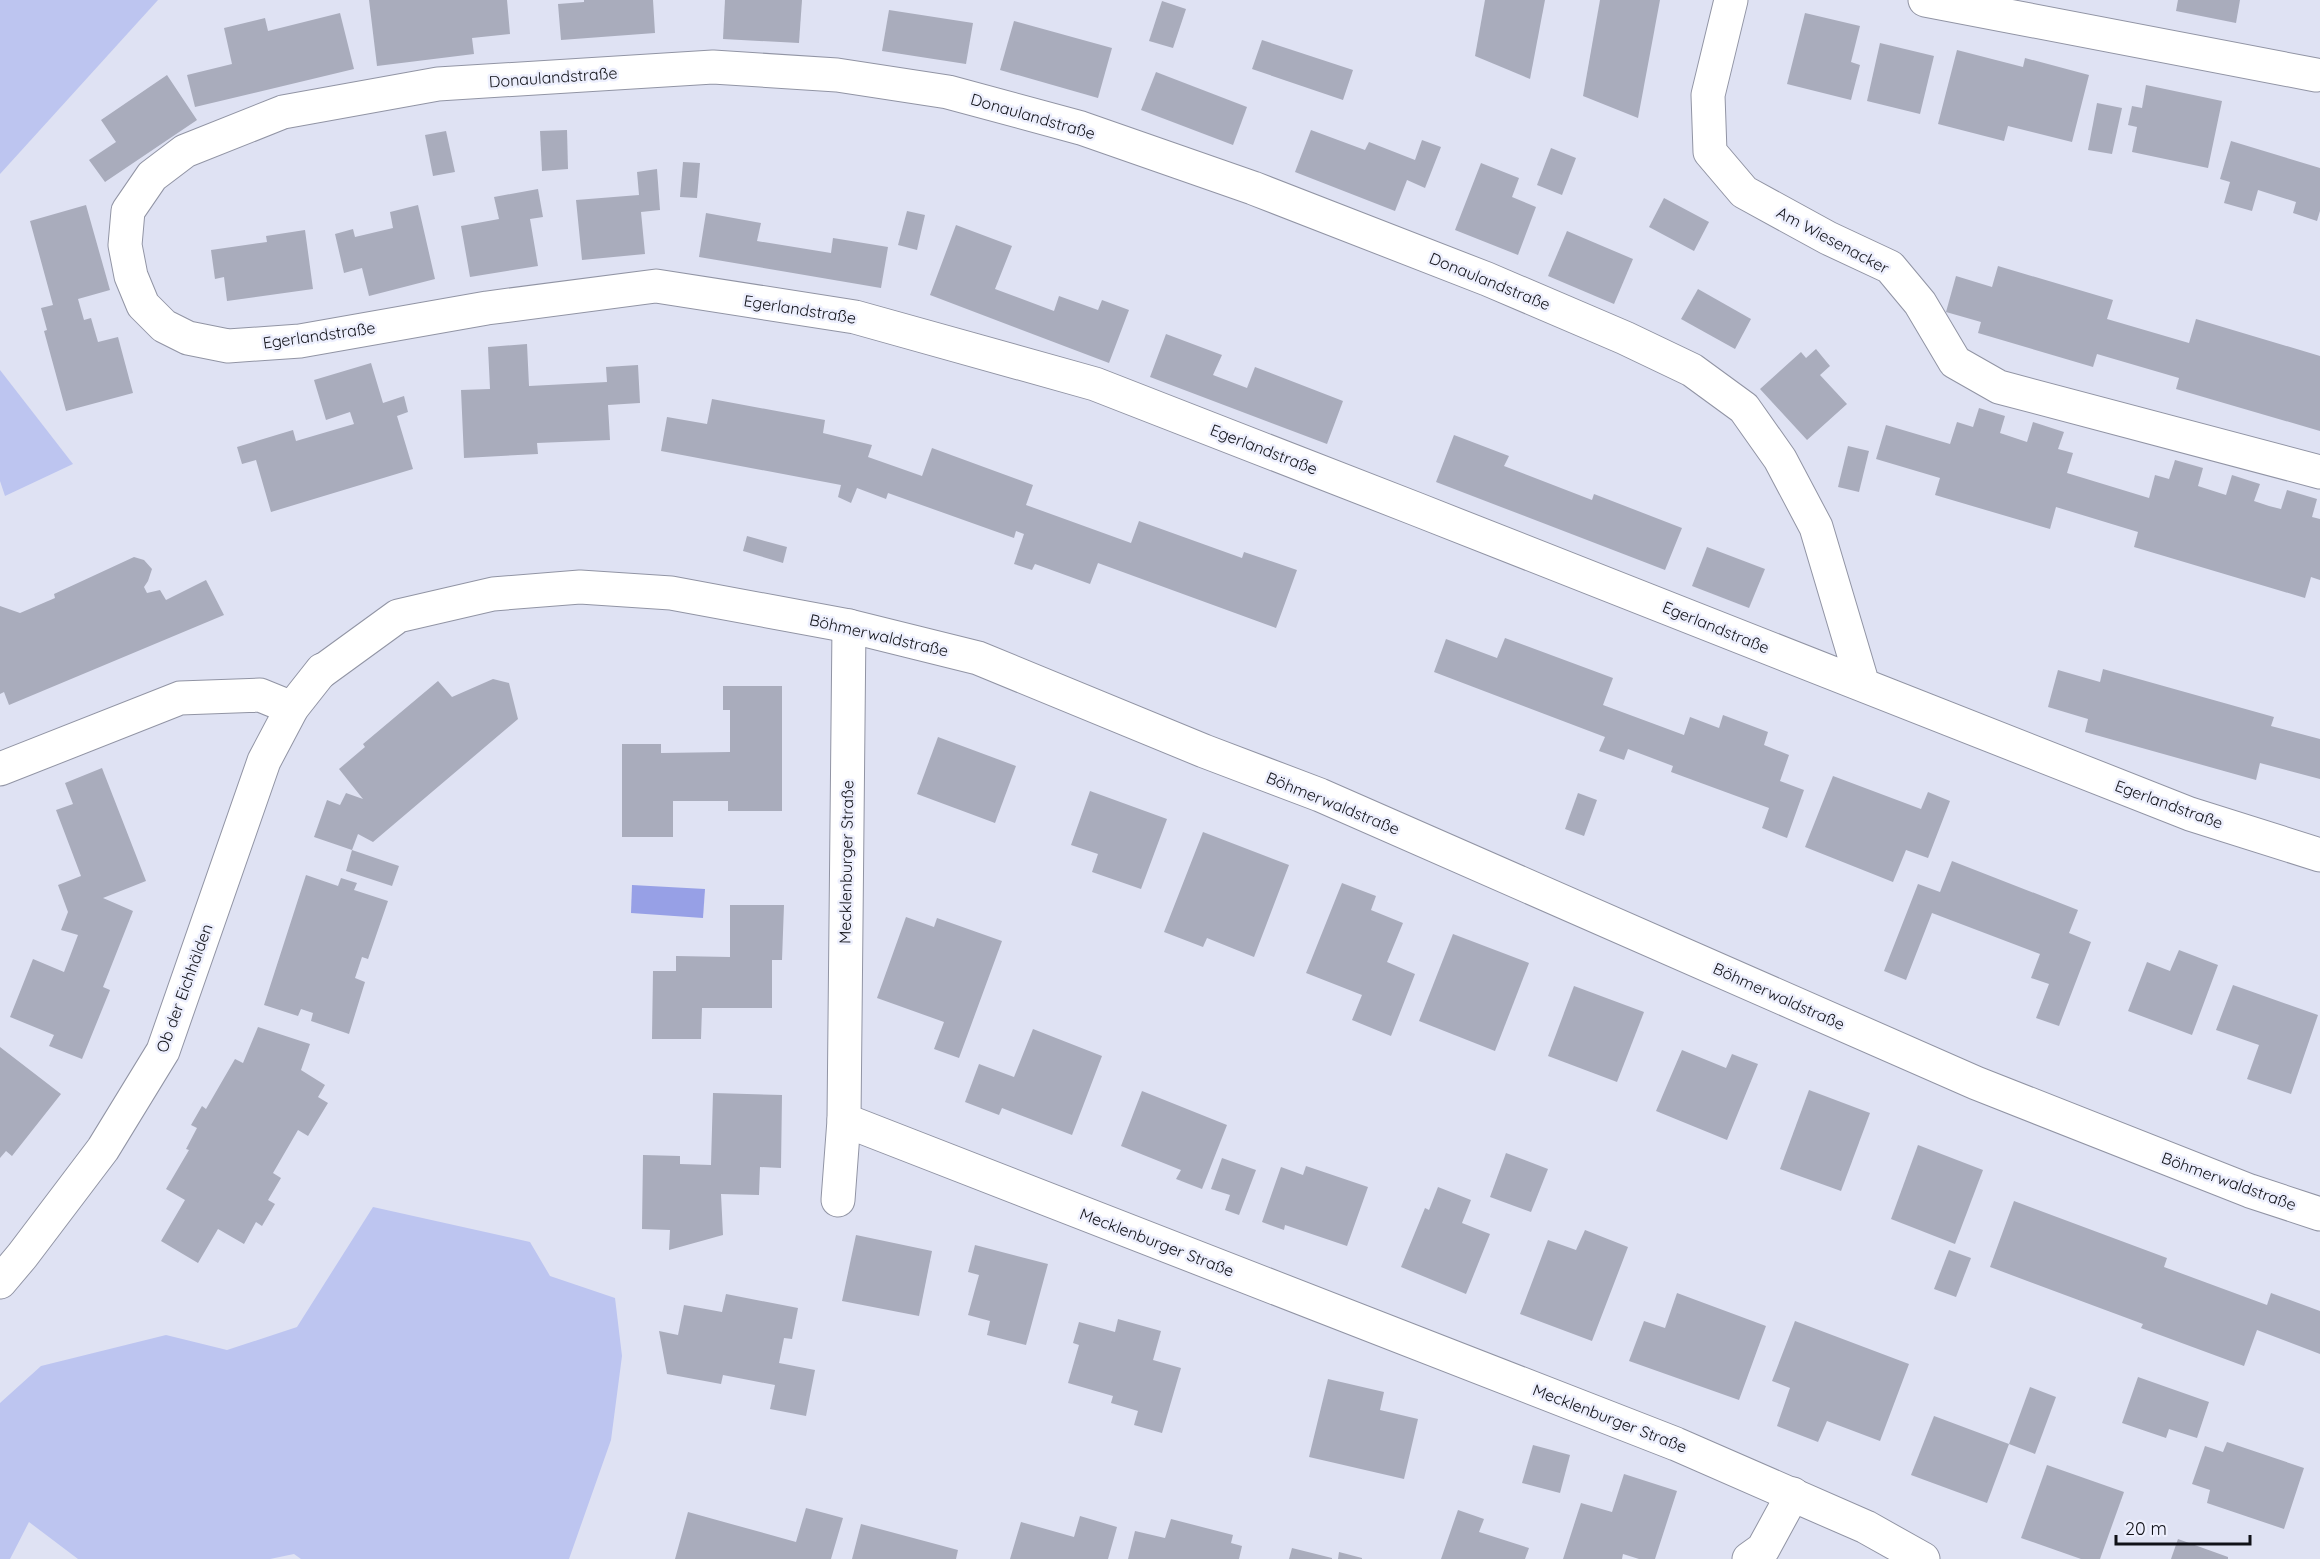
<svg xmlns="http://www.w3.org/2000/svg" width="2320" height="1559" font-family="Quicksand,sans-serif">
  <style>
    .green { fill: #bdc5f0 }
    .water { fill: #97a0e6 }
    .building { fill: #a9acbc }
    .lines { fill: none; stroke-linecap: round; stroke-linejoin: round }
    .minor-casing { stroke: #9194a4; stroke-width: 35 }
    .minor { stroke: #fff; stroke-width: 33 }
    .labels { text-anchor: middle; stroke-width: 5; stroke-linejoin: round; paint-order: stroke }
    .street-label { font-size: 16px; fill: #111218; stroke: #edeffd }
  </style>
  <rect width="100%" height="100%" fill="#dfe2f3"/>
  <g class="green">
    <path d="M0 0H158L0 174Z"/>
    <path d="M0 370 73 464 5 496 0 481Z"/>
    <path d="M373 1207 530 1242 550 1276 615 1298 622 1356 611 1440 569 1559H301L294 1554 270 1559H78L29 1522 10 1559H0V1403L41 1366 166 1335 227 1350 297 1327Z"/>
  </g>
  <path class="water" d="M632 885 705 889 703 918 631 913Z"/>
  <g class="building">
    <path d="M369 0H507L510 34 472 38 474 54 377 66Z"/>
    <path d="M584 0H653L655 33 561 40 558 4 584 2Z"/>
    <path d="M725 0H802L799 43 723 39Z"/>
    <path d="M1485 0H1545L1530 79 1475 56Z"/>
    <path d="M1600 0H1660L1638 118 1583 96Z"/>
    <path d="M2178 0H2240L2236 23 2176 11Z"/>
    <path d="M1162 1 1186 9 1173 48 1149 41Z"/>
    <path d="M889 10 973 23 966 64 882 51Z"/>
    <path d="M340 13 354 69 195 107 187 75 232 64 224 28 265 18 268 31Z"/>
    <path d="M1805 13 1860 26 1851 62 1860 65 1851 100 1787 84Z"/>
    <path d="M1014 21 1112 48 1098 98 1000 70Z"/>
    <path d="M1262 40 1353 70 1343 100 1252 69Z"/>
    <path d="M1880 43 1934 56 1920 114 1867 101Z"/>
    <path d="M1957 50 2023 67 2025 58 2089 75 2072 142 2008 126 2004 141 1938 124Z"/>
    <path d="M1156 72 1247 107 1233 145 1141 110Z"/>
    <path d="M167 75 197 120 105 182 89 160 116 142 101 120Z"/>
    <path d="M2146 85 2222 101 2208 168 2132 152 2137 127 2128 125 2132 106 2142 108Z"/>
    <path d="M2097 103 2122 108 2112 154 2088 150Z"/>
    <path d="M567 130 568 169 542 171 540 131Z"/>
    <path d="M1311 130 1365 150 1369 142 1415 160 1422 140 1441 147 1425 188 1407 180 1395 211 1295 172Z"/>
    <path d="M446 131 455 172 433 176 425 135Z"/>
    <path d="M2231 141 2320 168V211L2317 221 2293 213 2296 202 2258 190 2252 211 2224 203 2230 182 2220 179Z"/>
    <path d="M1551 148 1576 158 1562 195 1537 185Z"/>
    <path d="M683 162 700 163 697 198 680 197Z"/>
    <path d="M1481 163 1519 178 1512 197 1536 207 1518 255 1455 230Z"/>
    <path d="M657 169 660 210 641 212 645 254 582 260 576 200 639 195 637 172Z"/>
    <path d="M538 189 543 217 530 219 538 266 470 277 461 226 499 219 494 197Z"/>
    <path d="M1664 198 1709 222 1694 251 1649 227Z"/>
    <path d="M86 205 110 290 78 299 84 320 91 318 98 342 118 337 133 393 66 411 44 331 47 330 41 308 53 305 30 221Z"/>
    <path d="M418 205 435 279 369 296 362 268 344 273 335 234 353 229 355 237 393 228 390 212Z"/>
    <path d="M907 211 925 215 917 250 898 245Z"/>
    <path d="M706 213 761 223 757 241 831 253 833 238 888 247 881 288 699 257Z"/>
    <path d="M956 225 1012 246 995 289 1054 311 1059 296 1098 310 1102 300 1129 310 1109 363 930 295Z"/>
    <path d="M305 230 313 289 227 301 224 277 215 279 211 250 267 242 266 236Z"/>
    <path d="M1567 231 1633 259 1614 304 1548 276Z"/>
    <path d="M1998 266 2113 300 2107 319 2189 343 2196 319 2320 356V431L2176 389 2179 378 2097 354 2093 367 1978 333 1981 322 1946 312 1956 276 1992 287Z"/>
    <path d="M1698 289 1751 319 1735 349 1681 319Z"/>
    <path d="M1166 334 1222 355 1213 375 1247 388 1255 367 1343 401 1327 444 1150 377Z"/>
    <path d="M527 344 529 386 607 382 606 367 638 365 640 403 608 405 610 440 537 443 538 454 464 458 461 390 490 389 488 347Z"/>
    <path d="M1816 349 1830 366 1820 375 1847 404 1807 440 1760 389 1801 352 1806 358Z"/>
    <path d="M371 363 383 403 404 396 408 412 397 416 413 469 271 512 256 460 242 464 237 447 293 430 296 441 354 424 350 412 326 420 314 380Z"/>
    <path d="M712 399 825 420 823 433 872 445 868 457 922 476 932 448 1033 485 1026 505 1131 543 1139 521 1242 558 1244 552 1297 570 1276 628 1098 563 1090 584 1035 564 1032 570 1014 564 1024 534 1016 531 1014 538 888 493 886 499 857 488 851 503 838 497 841 485 661 451 667 417 707 424Z"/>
    <path d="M1979 408 2005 416 2000 433 2027 442 2033 422 2064 432 2058 449 2073 453 2067 473 2149 498 2155 475 2169 479 2175 460 2203 468 2198 486 2226 495 2232 475 2260 484 2254 501 2269 506 2281 509 2287 490 2317 499 2312 517 2320 519V580L2311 577 2305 598 2134 547 2138 532 2056 507 2050 529 1935 495 1940 478 1876 459 1886 425 1950 444 1957 422 1973 427Z"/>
    <path d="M1454 435 1509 456 1504 466 1592 500 1594 494 1682 528 1665 570 1436 482Z"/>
    <path d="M1848 446 1869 451 1859 492 1838 487Z"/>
    <path d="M747 536 787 547 783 563 743 551Z"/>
    <path d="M1707 547 1765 569 1749 608 1692 586Z"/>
    <path d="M134 557 144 560 152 569 148 581 144 587 147 593 160 590 166 600 206 580 224 615 9 705 4 692 0 694V606L20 613 55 598 54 594Z"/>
    <path d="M1505 638 1613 678 1603 705 1684 735 1690 717 1719 728 1723 715 1768 732 1764 745 1789 755 1780 781 1804 790 1787 838 1762 828 1769 808 1671 772 1673 766 1628 749 1624 760 1599 751 1605 737 1434 672 1446 639 1497 658Z"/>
    <path d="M2103 669 2274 717 2271 726 2320 739V779L2260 763 2256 780 2085 732 2088 719 2048 707 2058 670 2100 682Z"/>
    <path d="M493 679 509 683 518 719 373 842 358 834 352 850 314 837 327 800 340 805 346 793 363 799 339 769 365 747 363 744 438 681 452 697Z"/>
    <path d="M723 686H782V811H728V801H673V837H622V744H661V753L730 752V710H723Z"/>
    <path d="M938 737 1016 766 995 823 917 794Z"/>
    <path d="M102 768 146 881 103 898 133 911 103 987 110 990 82 1059 49 1046 54 1035 10 1017 33 959 64 972 78 935 61 930 68 912 58 885 81 876 56 810 73 804 65 783Z"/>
    <path d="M1833 776 1921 809 1928 792 1950 801 1928 858 1906 850 1893 882 1805 847Z"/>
    <path d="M1090 791 1167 819 1141 889 1092 872 1098 854 1071 845Z"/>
    <path d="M1578 793 1597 800 1584 836 1565 829Z"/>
    <path d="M1203 832 1289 865 1254 957 1207 938 1203 947 1164 932Z"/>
    <path d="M352 850 399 866 392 886 346 871Z"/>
    <path d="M1952 861 2078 910 2069 933 2091 942 2059 1026 2036 1018 2049 984 2031 978 2040 954 1932 913 1906 980 1884 971 1918 884 1940 892Z"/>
    <path d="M306 875 338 886 341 878 357 883 354 890 388 901 368 959 362 957 355 978 365 982 349 1034 311 1021 313 1013 301 1009 298 1016 264 1005Z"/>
    <path d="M1342 883 1376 896 1371 910 1403 923 1387 962 1415 974 1391 1036 1352 1020 1362 995 1306 973Z"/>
    <path d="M730 905H784L782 960H772V1008H702L701 1039H652L653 971H676V956L730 957Z"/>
    <path d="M906 917 934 927 937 918 1002 941 959 1058 934 1049 944 1022 877 998Z"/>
    <path d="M1453 934 1529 963 1495 1051 1419 1021Z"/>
    <path d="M2179 950 2218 965 2192 1035 2128 1011 2147 962 2170 971Z"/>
    <path d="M2233 985 2318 1015 2291 1094 2247 1079 2259 1045 2216 1030Z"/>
    <path d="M1574 986 1644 1012 1617 1082 1548 1056Z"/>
    <path d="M258 1027 310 1044 301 1070 325 1085 318 1097 328 1103 308 1136 298 1130 273 1173 281 1178 268 1200 275 1204 262 1226 256 1222 244 1244 218 1229 198 1263 161 1241 185 1200 166 1189 189 1150 186 1149 197 1128 191 1125 202 1106 206 1109 235 1059 243 1063Z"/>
    <path d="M1033 1029 1102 1056 1072 1135 1002 1108 999 1115 965 1102 979 1064 1014 1077Z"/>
    <path d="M0 1047 61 1094 12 1156 6 1151 0 1158Z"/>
    <path d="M1682 1050 1726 1068 1732 1054 1758 1064 1727 1140 1656 1111Z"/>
    <path d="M1809 1090 1870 1113 1841 1191 1780 1169Z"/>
    <path d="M1142 1091 1227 1125 1202 1189 1176 1179 1181 1170 1121 1146Z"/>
    <path d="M713 1093 782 1095 781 1168 760 1167 759 1195 721 1194 723 1235 669 1250 670 1230 642 1229 643 1155 680 1156V1164L711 1165Z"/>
    <path d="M1918 1145 1983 1170 1955 1244 1891 1219Z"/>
    <path d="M1506 1153 1548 1169 1531 1212 1490 1197Z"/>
    <path d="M1222 1158 1256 1170 1239 1215 1225 1210 1230 1195 1211 1189Z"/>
    <path d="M1306 1166 1368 1187 1347 1246 1285 1225 1284 1230 1262 1222 1281 1167 1303 1175Z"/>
    <path d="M1438 1187 1471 1200 1462 1223 1490 1234 1466 1294 1401 1267 1425 1208 1429 1210Z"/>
    <path d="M2014 1201 2167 1258 2164 1267 2267 1305 2271 1293 2320 1311V1354L2257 1330 2244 1366 2141 1328 2143 1324 1990 1267Z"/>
    <path d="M1585 1230 1628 1247 1592 1341 1520 1314 1548 1240 1576 1250Z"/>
    <path d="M856 1235 932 1251 919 1316 842 1301Z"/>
    <path d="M975 1245 1048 1264 1026 1345 987 1335 990 1321 968 1315 979 1275 968 1272Z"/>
    <path d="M1949 1250 1971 1258 1956 1297 1934 1289Z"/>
    <path d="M1677 1293 1766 1326 1739 1400 1629 1361 1644 1321 1665 1328Z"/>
    <path d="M726 1294 798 1308 792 1339 784 1338 779 1363 815 1370 806 1416 770 1409 775 1385 723 1375 721 1384 667 1374 659 1331 678 1335 684 1305 722 1312Z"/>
    <path d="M1118 1319 1161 1331 1153 1360 1181 1368 1162 1433 1134 1425 1138 1411 1111 1403 1113 1396 1068 1383 1079 1345 1073 1343 1079 1322 1115 1332Z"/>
    <path d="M1795 1321 1909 1364 1880 1441 1827 1421 1818 1442 1777 1426 1790 1388 1772 1381Z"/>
    <path d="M2138 1377 2209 1402 2197 1438 2169 1429 2166 1438 2122 1423Z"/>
    <path d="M1328 1379 1384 1392 1380 1410 1418 1419 1404 1479 1309 1457Z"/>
    <path d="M2030 1387 2056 1397 2035 1454 2009 1444Z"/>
    <path d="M1934 1416 2009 1444 1987 1503 1911 1475Z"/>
    <path d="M2227 1442 2304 1468 2284 1529 2207 1503 2210 1490 2192 1484 2205 1446 2223 1452Z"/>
    <path d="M1533 1445 1570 1455 1560 1493 1522 1483Z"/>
    <path d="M2047 1465 2124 1492 2100 1559H2081L2021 1538Z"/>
    <path d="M1624 1474 1677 1491 1655 1559H1639L1623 1554 1622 1559H1563L1581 1503 1612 1512Z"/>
    <path d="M806 1508 843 1518 831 1559H675L688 1512 796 1542Z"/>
    <path d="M1458 1510 1484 1519 1479 1532 1529 1548 1525 1559H1441Z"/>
    <path d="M1080 1516 1117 1527 1108 1559H1010L1021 1522 1074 1537Z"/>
    <path d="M1171 1519 1233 1535 1231 1543 1242 1546 1239 1559H1128L1135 1531 1165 1538Z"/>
    <path d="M861 1524 958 1550 956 1559H852Z"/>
    <path d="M2178 1539 2228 1557V1559H2171Z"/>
    <path d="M1292 1548 1332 1558V1559H1289Z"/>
    <path d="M1339 1552 1362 1558V1559H1338Z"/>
  </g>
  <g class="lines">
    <defs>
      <g id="minor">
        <path d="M1731 0 1708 95 1710 152 1744 192 1828 238 1890 267 1920 303 1955 362 1999 387 2320 472"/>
        <path d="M1925 0 2316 75"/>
        <path d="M849 626 844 1120 1676 1444 1866 1527 1923 1559"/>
        <path d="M321 672 398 616 493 594 580 587 671 593 849 626 978 658 1204 751 1320 795 1976 1083 2250 1191 2320 1214"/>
        <path d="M1863 685 1816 527 1780 459 1744 408 1692 370 1625 338 1487 279 1253 188 1081 128 948 92 837 75 713 67 438 84 283 112 185 151 152 176 128 211 125 245 131 276 143 305 164 326 188 338 228 346 300 341 487 308 656 286 855 317 1095 384 1416 509 2190 814 2320 855"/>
        <path d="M0 769 180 698 260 695 292 708"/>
        <path d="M838 1200 844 1120"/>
        <path d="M0 1282 22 1256 103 1149 163 1051 264 761 292 708 322 670"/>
        <path d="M1749 1559 1763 1549 1793 1494"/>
      </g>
    </defs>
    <use href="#minor" class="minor-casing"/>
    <use href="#minor" class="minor"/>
  </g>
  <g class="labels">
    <g class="street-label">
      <text transform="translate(553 77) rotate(-4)" y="6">Donaulandstraße</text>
      <text transform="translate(1033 116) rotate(16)" y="6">Donaulandstraße</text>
      <text transform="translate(1833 240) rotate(28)" y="6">Am Wiesenacker</text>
      <text transform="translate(1490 281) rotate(22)" y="6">Donaulandstraße</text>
      <text transform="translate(800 309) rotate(9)" y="6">Egerlandstraße</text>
      <text transform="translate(319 335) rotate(-8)" y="6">Egerlandstraße</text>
      <text transform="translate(1264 449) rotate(21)" y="6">Egerlandstraße</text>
      <text transform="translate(1716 627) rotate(22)" y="6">Egerlandstraße</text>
      <text transform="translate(879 635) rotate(13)" y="6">Böhmerwaldstraße</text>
      <text transform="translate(1333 803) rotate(22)" y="6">Böhmerwaldstraße</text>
      <text transform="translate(2169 804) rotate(20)" y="6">Egerlandstraße</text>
      <text transform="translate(846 862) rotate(-89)" y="6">Mecklenburger Straße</text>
      <text transform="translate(184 988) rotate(-70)" y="6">Ob der Eichhälden</text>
      <text transform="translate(1779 996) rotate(24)" y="6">Böhmerwaldstraße</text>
      <text transform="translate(2229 1181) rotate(20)" y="6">Böhmerwaldstraße</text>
      <text transform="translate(1157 1242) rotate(21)" y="6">Mecklenburger Straße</text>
      <text transform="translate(1610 1418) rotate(21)" y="6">Mecklenburger Straße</text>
    </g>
  </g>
  <path d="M2116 1535v9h134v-9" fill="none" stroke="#111218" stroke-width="3"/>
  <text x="2125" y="1535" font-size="18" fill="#111218" stroke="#edeffd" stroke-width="4.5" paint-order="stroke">20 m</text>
</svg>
